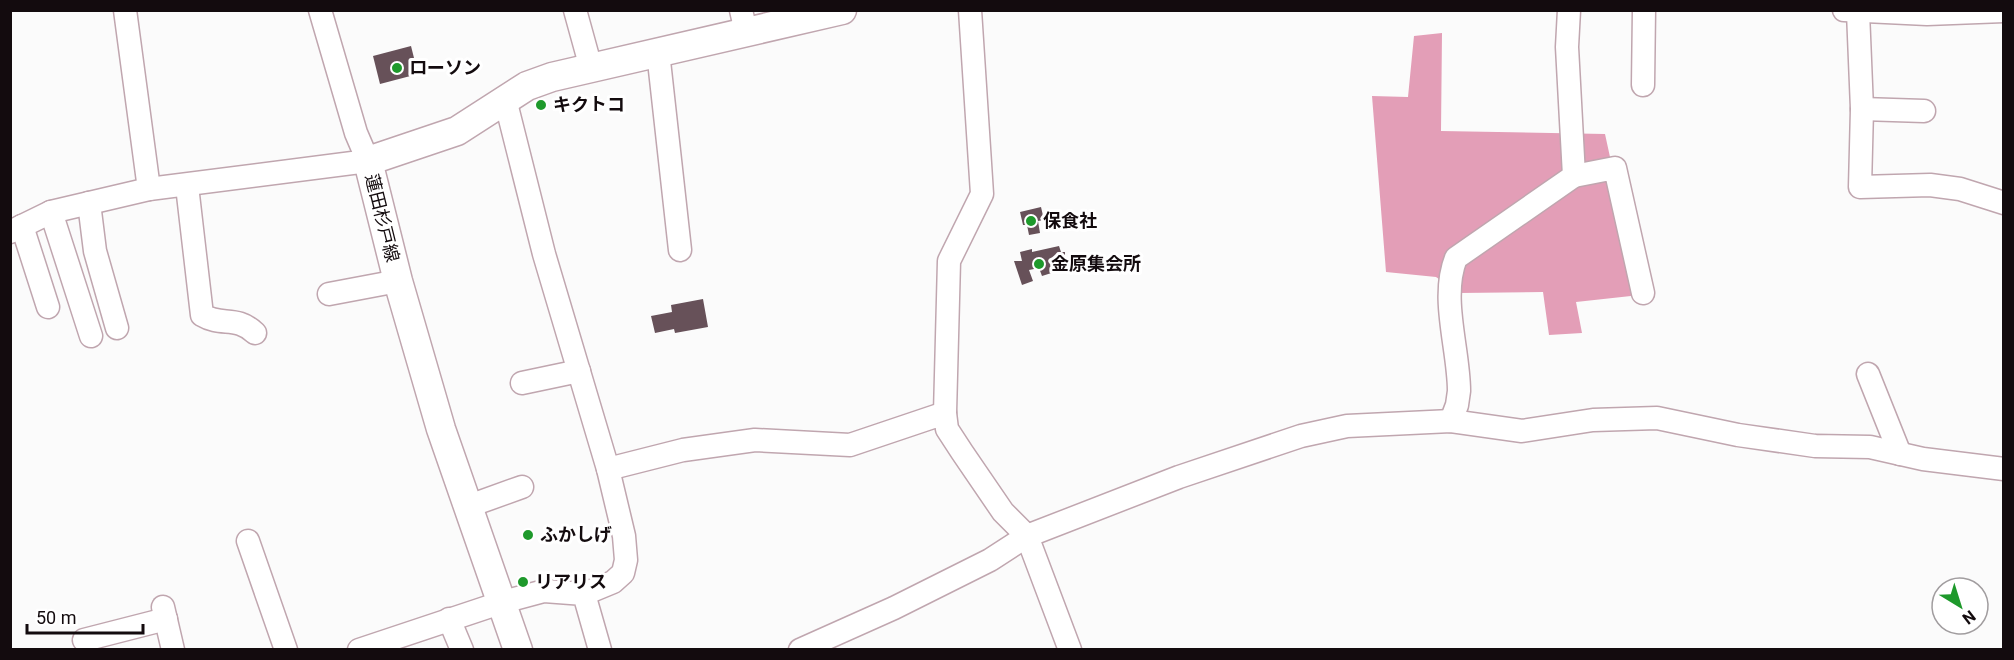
<svg xmlns="http://www.w3.org/2000/svg" width="2014" height="660" font-family="Roboto,'Noto Sans JP',sans-serif">
  <style>
    .forest { fill: #e39eb7 }
    .building { fill: #675159 }
    .lines { fill: none; stroke-linecap: round; stroke-linejoin: round }
    .minor-casing { stroke: #c0a6af; stroke-width: 25 }
    .major-casing { stroke: #c0a6af; stroke-width: 31 }
    .minor { stroke: #fff; stroke-width: 22 }
    .major { stroke: #fff; stroke-width: 28 }
    .poi-dot { fill: #1e992b; stroke: #fff; stroke-width: 2 }
    .labels { text-anchor: middle; stroke-width: 6; stroke-linejoin: round; paint-order: stroke }
    .poi-label { font-size: 18px; font-weight: bold; fill: #130b0e; stroke: #fff; text-anchor: start }
    .street-label { font-size: 18px; fill: #130b0e; stroke: #fff }
  </style>
  <rect width="100%" height="100%" fill="#fbfbfb"/>
  <path class="forest" d="M1442 33 1441 131 1605 134 1640 295 1576 302 1582 333 1549 335 1543 292 1459 293 1436 277 1386 272 1372 96 1408 97 1414 36Z"/>
  <g class="building">
    <path d="M411 46 418 74 380 84 373 56Z"/>
    <path d="M1041 207 1044 220 1038 221 1040 233 1029 235 1027 225H1023L1020 212Z"/>
    <path d="M1059 246 1061 252H1065V258L1061 259 1064 269 1042 276 1039 268 1029 270 1033 281 1022 285 1014 261H1022L1020 252 1032 249V252Z"/>
    <path d="M703 299 708 327 675 333 674 329 655 333 651 316 672 312 671 305Z"/>
  </g>
  <g class="lines">
    <defs>
      <g id="minor">
        <path d="M125 10 149 189"/>
        <path d="M575 10 591 68"/>
        <path d="M741 10 746 32"/>
        <path d="M1844 10 1927 14 2004 11"/>
        <path d="M1858 12 1862 109 1860 187 1930 185 1960 189 2004 203"/>
        <path d="M658 52 680 250"/>
        <path d="M1643 85 1644 10"/>
        <path d="M505 99 544 254 608 469 624 536 626 560 623 573 613 582 584 594"/>
        <path d="M1862 109 1924 111"/>
        <path d="M1574 176 1615 168 1643 293"/>
        <path d="M187 186 202 315C222 327 236 315 255 333"/>
        <path d="M89 203 95 251 117 328"/>
        <path d="M51 212 91 336"/>
        <path d="M22 226 48 307"/>
        <path d="M10 232 51 212 149 189 368 161 356 133 320 10"/>
        <path d="M329 294 398 281"/>
        <path d="M1868 374 1900 454"/>
        <path d="M522 383 579 371"/>
        <path d="M945 413 949 261 982 194 970 10"/>
        <path d="M1451 421 1457 405 1459 391C1459 349 1440 298 1456 258L1574 176 1567 47 1569 10"/>
        <path d="M608 469 683 450 755 440 850 445 945 413 947 429 962 452 1003 512 1027 536 1070 650"/>
        <path d="M469 506 522 487"/>
        <path d="M248 541 286 650"/>
        <path d="M163 607 173 650"/>
        <path d="M449 619 462 650"/>
        <path d="M84 640 166 619"/>
        <path d="M359 650 503 602 544 591 584 594 600 650"/>
        <path d="M800 650 894 608 990 560 1027 536 1179 477 1301 436 1347 426 1451 421 1522 431 1593 420 1657 418 1738 435 1815 446 1870 447 1923 459 2004 469"/>
      </g>
      <path id="major" d="M518 650 441 429 398 281 368 161 457 131 527 86 552 77 842 10"/>
    </defs>
    <use href="#minor" class="minor-casing"/>
    <use href="#major" class="major-casing"/>
    <use href="#minor" class="minor"/>
    <use href="#major" class="major"/>
  </g>
  <g class="poi-dot">
    <circle cx="397" cy="68" r="6"/>
    <circle cx="541" cy="105" r="6"/>
    <circle cx="1031" cy="221" r="6"/>
    <circle cx="1039" cy="264" r="6"/>
    <circle cx="528" cy="535" r="6"/>
    <circle cx="523" cy="582" r="6"/>
  </g>
  <g class="labels">
    <g class="poi-label">
      <text x="409" y="74">ローソン</text>
      <text x="553" y="111">キクトコ</text>
      <text x="1043" y="227">保食社</text>
      <text x="1051" y="270">金原集会所</text>
      <text x="540" y="541">ふかしげ</text>
      <text x="535" y="588">リアリス</text>
    </g>
    <g class="street-label">
      <text transform="translate(382 218) rotate(76)" y="6">蓮田杉戸線</text>
    </g>
  </g>
  <rect width="2014" height="660" fill="none" stroke="#130b0e" stroke-width="24"/>
  <g transform="translate(1960 606) rotate(142)"><circle r="28" fill="#ffffff" stroke="#a19d9f" stroke-width="1.5"/>
  <path d="M0-4.5L10 22L0 15L-10 22Z" fill="#1e992b"/>
  <text y="-9" font-size="16" font-weight="bold" text-anchor="middle" fill="#130b0e">N</text>
  </g>
  <path d="M27 624v9h116v-9" fill="none" stroke="#130b0e" stroke-width="3"/>
  <text x="36" y="624" font-size="18" fill="#130b0e" stroke="#ffffff" stroke-width="4.5" paint-order="stroke">50 m</text>
</svg>
